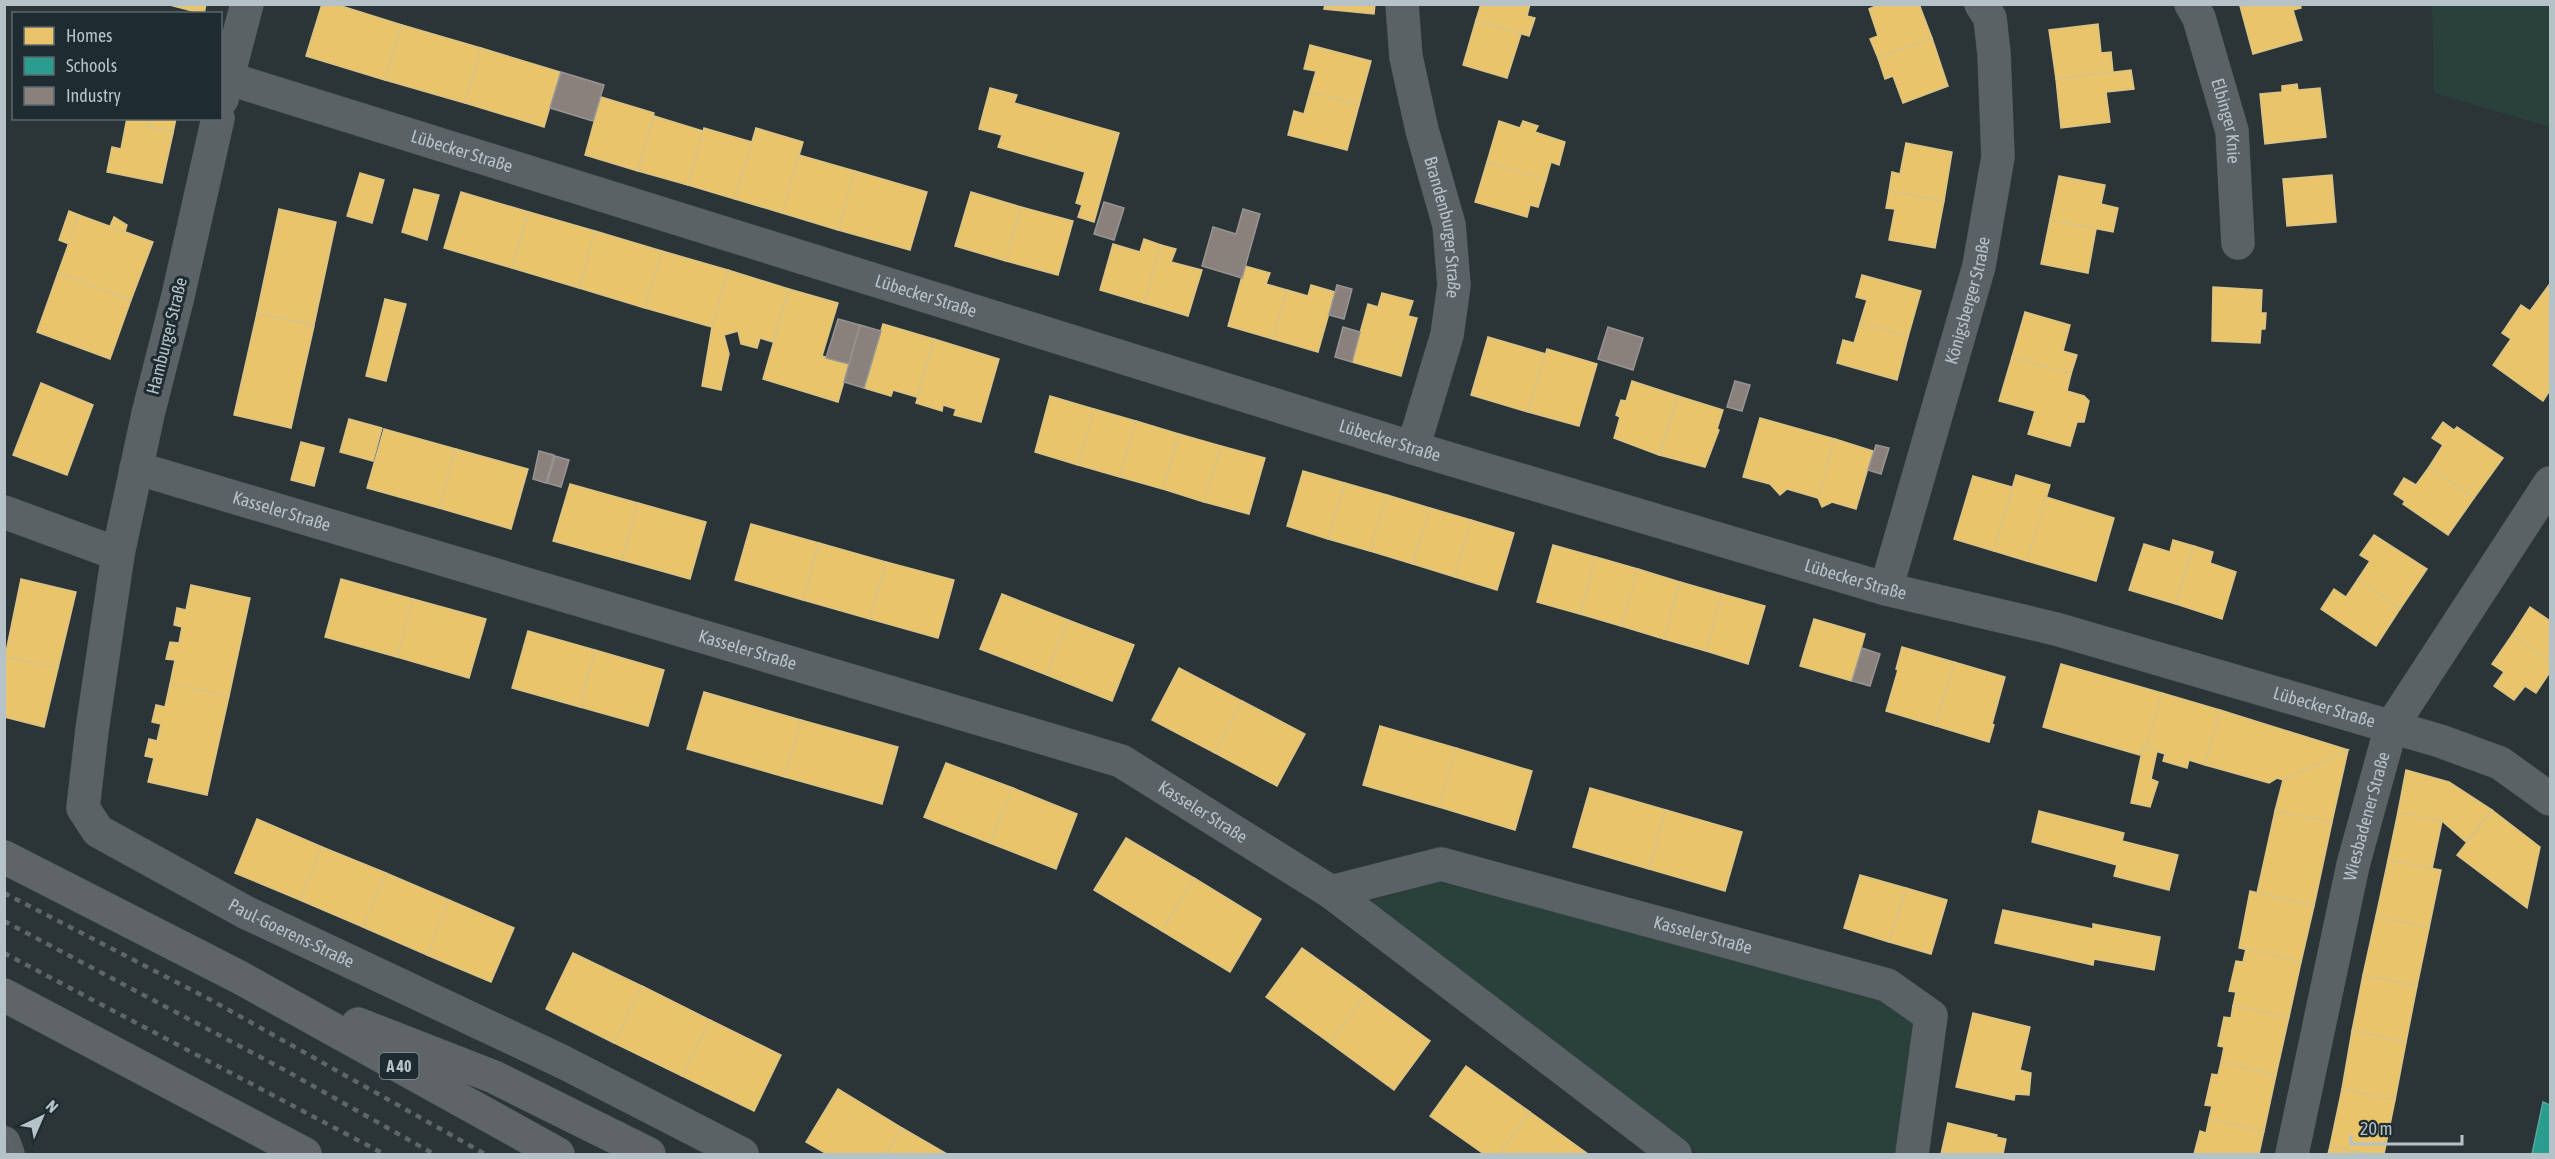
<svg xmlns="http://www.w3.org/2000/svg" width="2555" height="1159" font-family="'Asap Condensed',sans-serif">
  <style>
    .green { fill: #2a403b }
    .homes { fill: #e9c46a; stroke: #d9c386; stroke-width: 1.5 }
    .schools { fill: #2a9d8f; stroke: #54a8a0; stroke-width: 1.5 }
    .industry { fill: #8a817c; stroke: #979493; stroke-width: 1.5 }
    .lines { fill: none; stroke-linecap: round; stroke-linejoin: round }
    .minor-casing { stroke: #484f52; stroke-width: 34 }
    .highway-casing { stroke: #484f53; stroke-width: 34 }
    .minor { stroke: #5b6265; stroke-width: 33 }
    .highway { stroke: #5f6466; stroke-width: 33 }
    .tram { stroke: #5f6569; stroke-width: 1.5 }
    .rail { stroke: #5f6569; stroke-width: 4.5; stroke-dasharray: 6 6; stroke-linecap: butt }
    .labels { text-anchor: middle; stroke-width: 6; stroke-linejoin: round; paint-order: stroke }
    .shield { fill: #1e2c32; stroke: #88959b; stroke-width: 1.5 }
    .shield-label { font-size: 16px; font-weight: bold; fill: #b5c2c8 }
    .street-label { font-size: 18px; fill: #b5c2c8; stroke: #1e2c32 }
  </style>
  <rect width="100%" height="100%" fill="#2b3437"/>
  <g class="green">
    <path d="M2432 5H2550V127L2434 93Z"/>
    <path d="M1439 882 1879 992 1917 1028 1896 1154H1702L1676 1141 1366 902Z"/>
  </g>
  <g class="homes">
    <path d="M166 4H206L204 14Z"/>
    <path d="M322 4H335L402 25 385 80 306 56Z"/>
    <path d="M1325 4H1375L1374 14 1324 9Z"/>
    <path d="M1481 4H1530L1527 16 1535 18 1529 36 1476 20Z"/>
    <path d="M1880 4H1919L1932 38 1878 58 1870 39 1878 36 1869 9Z"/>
    <path d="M2300 4 2301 8 2293 10 2302 40 2253 54 2240 6Z"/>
    <path d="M1476 20 1521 34 1507 78 1463 65Z"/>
    <path d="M2098 24 2101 53 2111 52 2113 72 2056 79 2049 30Z"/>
    <path d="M402 25 481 48 465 103 385 80Z"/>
    <path d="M1932 38 1948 86 1903 103 1893 76 1885 79 1878 58Z"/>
    <path d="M1310 45 1371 61 1359 105 1310 92 1316 71 1304 69Z"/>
    <path d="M481 48 560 72 544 127 465 103Z"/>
    <path d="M2131 70 2134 89 2106 92 2110 122 2061 128 2056 79Z"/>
    <path d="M2297 84 2298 90 2320 88 2326 137 2265 144 2260 94 2282 92V86Z"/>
    <path d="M990 88 1017 95 1014 103 1119 133 1094 222 1078 217 1082 205 1076 203 1085 172 998 147 1002 135 979 129Z"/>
    <path d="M1310 92 1359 105 1347 150 1288 135 1294 111 1304 114Z"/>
    <path d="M601 97 654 113 638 171 585 155Z"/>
    <path d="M654 116 703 131 688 185 638 171Z"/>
    <path d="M127 118H150L148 126 173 133 162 183 107 172 112 147 121 149Z"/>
    <path d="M150 118H176L173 133 148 126Z"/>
    <path d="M1499 121 1520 128 1523 121 1538 126 1535 132 1565 142 1559 165 1551 162 1546 180 1487 162Z"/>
    <path d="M704 128 752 142 735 199 688 185Z"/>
    <path d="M756 128 803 142 782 213 735 199Z"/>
    <path d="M1906 143 1952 152 1944 201 1889 191 1892 172 1900 174Z"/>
    <path d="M799 155 855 171 838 230 782 213Z"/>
    <path d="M1487 162 1546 180 1538 207 1530 205 1527 217 1475 202Z"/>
    <path d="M855 171 927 192 910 250 838 230Z"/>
    <path d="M360 173 384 180 372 223 347 216Z"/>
    <path d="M2332 175 2336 222 2287 226 2283 179Z"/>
    <path d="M2059 176 2105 185 2101 204 2118 208 2113 232 2050 220Z"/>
    <path d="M414 189 439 195 427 240 402 232Z"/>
    <path d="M1889 191 1944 201 1935 248 1889 240 1895 209 1886 208Z"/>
    <path d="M461 192 529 212 512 268 444 248Z"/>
    <path d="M971 192 1021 207 1006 261 955 246Z"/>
    <path d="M1021 207 1073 221 1058 275 1006 261Z"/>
    <path d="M279 209 336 222 314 325 257 313Z"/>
    <path d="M69 211 79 215 69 244 59 240Z"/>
    <path d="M529 212 595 231 579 288 512 268Z"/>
    <path d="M79 215 153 242 131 300 58 273Z"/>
    <path d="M114 217 127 225 125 232 110 226Z"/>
    <path d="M2050 220 2096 229 2088 273 2041 264Z"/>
    <path d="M595 231 662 251 645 308 579 288Z"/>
    <path d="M1144 239 1161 245 1144 303 1100 290 1113 244 1140 252Z"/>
    <path d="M1161 245 1176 249 1171 262 1202 270 1188 316 1144 303Z"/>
    <path d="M662 251 728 270 712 327 645 308Z"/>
    <path d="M1245 266 1270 273 1266 284 1287 290 1273 339 1228 326Z"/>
    <path d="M728 270 789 289 773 342 760 338 757 348 741 344 738 331 724 335 729 354 721 390 702 386 712 327Z"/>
    <path d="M58 273 131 300 110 359 37 332Z"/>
    <path d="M1862 275 1921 291 1908 337 1860 323 1867 300 1856 297Z"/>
    <path d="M1311 285 1335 292 1318 352 1273 339 1287 290 1308 296Z"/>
    <path d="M2549 285 2550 286V390L2543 401 2493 365 2511 339 2502 333 2521 305 2530 311Z"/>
    <path d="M2213 287 2262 290 2261 313H2266L2265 329H2261L2260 343 2212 341Z"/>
    <path d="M789 289 838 303 822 356 849 364 838 402 763 379Z"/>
    <path d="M1382 293 1413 301 1408 316 1417 318 1401 376 1352 362 1368 304 1378 307Z"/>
    <path d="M385 299 406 304 386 381 366 376Z"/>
    <path d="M2025 312 2070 325 2063 351 2077 355 2071 374 2012 357Z"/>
    <path d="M257 313 314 326 291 428 234 415Z"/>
    <path d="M1860 323 1908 337 1897 380 1837 363 1843 340 1854 343Z"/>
    <path d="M883 324 934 339 917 397 893 390 891 396 864 388Z"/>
    <path d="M1488 337 1546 354 1528 412 1471 395Z"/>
    <path d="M934 339 999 359 981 422 954 415 956 409 943 405 942 411 916 403Z"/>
    <path d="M1547 349 1597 364 1579 426 1528 412Z"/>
    <path d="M2012 357 2071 374 2067 391 2084 396 2089 401 2084 422H2077L2070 446 2028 434 2035 411 1999 401Z"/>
    <path d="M1632 381 1678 396 1659 455 1614 438 1620 417 1616 415 1621 400 1626 401Z"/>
    <path d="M41 383 93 405 67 475 13 455Z"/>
    <path d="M1050 396 1094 409 1078 465 1035 452Z"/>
    <path d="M1678 396 1723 410 1717 429 1719 430 1705 467 1659 455Z"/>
    <path d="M1094 409 1136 421 1120 477 1078 465Z"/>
    <path d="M1760 418 1835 439 1818 498 1787 489 1780 495 1770 484 1743 477Z"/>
    <path d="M349 419 382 428 373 461 340 452Z"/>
    <path d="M1136 421 1179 434 1163 489 1120 477Z"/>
    <path d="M2443 422 2454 430 2457 427 2503 458 2474 498 2429 467 2443 445 2432 438Z"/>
    <path d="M384 429 456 449 439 508 367 488Z"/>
    <path d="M1179 434 1221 446 1204 502 1163 489Z"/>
    <path d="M1835 439 1873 451 1856 509 1832 502 1822 507 1818 498Z"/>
    <path d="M301 442 324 448 314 486 291 480Z"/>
    <path d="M1221 446 1265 458 1249 514 1204 502Z"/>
    <path d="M456 449 528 469 511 529 439 508Z"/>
    <path d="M2429 467 2474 498 2448 535 2403 504 2405 501 2394 494 2404 478 2416 485Z"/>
    <path d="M1303 471 1345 483 1328 539 1287 526Z"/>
    <path d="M2016 475 2050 485 2027 561 1994 551Z"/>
    <path d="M1973 476 2012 487 1994 551 1954 539Z"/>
    <path d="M1345 483 1387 495 1370 551 1328 539Z"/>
    <path d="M570 484 638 503 622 560 553 541Z"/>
    <path d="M1387 495 1430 508 1413 564 1370 551Z"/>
    <path d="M2046 497 2114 518 2096 581 2027 561Z"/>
    <path d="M638 503 706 522 690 579 622 560Z"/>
    <path d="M1430 508 1471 520 1455 577 1413 564Z"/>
    <path d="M1471 520 1514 533 1497 590 1455 577Z"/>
    <path d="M751 524 819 543 803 600 735 580Z"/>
    <path d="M2374 535 2427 569 2400 609 2358 579 2370 561 2360 555Z"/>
    <path d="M2173 540 2194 546 2176 604 2129 590 2144 544 2170 552Z"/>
    <path d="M819 543 886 562 870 619 803 600Z"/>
    <path d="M1553 545 1596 557 1580 614 1537 602Z"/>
    <path d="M2194 546 2213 552 2210 563 2236 572 2222 619 2176 604Z"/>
    <path d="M1596 557 1638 569 1621 626 1580 614Z"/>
    <path d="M886 562 954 580 938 638 870 619Z"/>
    <path d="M1638 569 1680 582 1664 639 1621 626Z"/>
    <path d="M21 579 76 592 58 668 5 657Z"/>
    <path d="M341 579 413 599 397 657 325 637Z"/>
    <path d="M2358 579 2400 609 2376 646 2321 609 2334 589 2346 597Z"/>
    <path d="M1680 582 1722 594 1706 651 1664 639Z"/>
    <path d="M191 585 250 598 229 696 170 684 175 660 166 659 170 642 179 643 182 627 174 625 177 608 186 610Z"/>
    <path d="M1002 594 1068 620 1047 675 980 649Z"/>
    <path d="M1722 594 1765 606 1748 664 1706 651Z"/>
    <path d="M413 599 486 619 469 678 397 657Z"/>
    <path d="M2530 607 2550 621V662L2512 635Z"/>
    <path d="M1814 619 1865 634 1852 681 1800 666Z"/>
    <path d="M1068 620 1134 645 1112 701 1047 675Z"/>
    <path d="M528 631 595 650 580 707 512 688Z"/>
    <path d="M2512 635 2550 662V672L2536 693 2525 686 2514 700 2494 686 2504 672 2492 664Z"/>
    <path d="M1902 647 1954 662 1936 726 1886 711 1898 670 1896 669Z"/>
    <path d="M595 650 664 670 648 726 580 707Z"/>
    <path d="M5 657 58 668 44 727 4 717Z"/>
    <path d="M1954 662 2005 677 1992 724 1994 725 1989 742 1936 726Z"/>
    <path d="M2061 664 2162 693 2146 748 2143 747 2140 755 2043 727Z"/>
    <path d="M1179 668 1242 701 1215 753 1152 720Z"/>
    <path d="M170 684 229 696 207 795 148 782 154 758 145 756 149 739 157 741 161 724 152 722 156 705 165 707Z"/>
    <path d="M704 692 801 720 785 777 687 749Z"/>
    <path d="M2162 693 2220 710 2205 765 2189 760 2187 768 2163 761 2165 754 2146 748Z"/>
    <path d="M1242 701 1305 734 1277 786 1215 753Z"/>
    <path d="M2220 710 2348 750 2283 780 2277 778 2269 783 2205 765Z"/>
    <path d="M801 720 898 747 882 804 785 777Z"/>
    <path d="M1380 726 1456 748 1439 807 1363 785Z"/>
    <path d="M2143 747 2157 751 2151 779 2158 782 2150 807 2131 803Z"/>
    <path d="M1456 748 1532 771 1515 830 1439 807Z"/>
    <path d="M2348 750 2332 822 2275 811 2283 780Z"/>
    <path d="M946 763 1013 788 990 843 924 817Z"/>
    <path d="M2406 770 2449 782 2492 810 2466 842 2442 821 2398 812Z"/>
    <path d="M1013 788 1077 814 1056 869 990 843Z"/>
    <path d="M1590 788 1666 810 1649 869 1573 847Z"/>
    <path d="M1666 810 1742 832 1725 891 1649 869Z"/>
    <path d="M2492 810 2540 847 2527 908 2457 855Z"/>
    <path d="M2039 811 2124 833 2122 841 2178 855 2169 890 2114 876 2117 865 2032 842Z"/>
    <path d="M2275 811 2332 822 2314 906 2257 893Z"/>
    <path d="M2398 812 2442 821 2432 869 2388 860Z"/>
    <path d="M257 819 322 847 300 900 235 873Z"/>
    <path d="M1126 838 1194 878 1162 931 1094 890Z"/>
    <path d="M322 847 386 873 363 927 300 900Z"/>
    <path d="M2388 860 2441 870 2429 928 2376 916Z"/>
    <path d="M386 873 449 900 427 955 363 927Z"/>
    <path d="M1860 875 1906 888 1889 942 1844 928Z"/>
    <path d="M1194 878 1261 919 1230 972 1162 931Z"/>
    <path d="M1906 888 1947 900 1931 954 1889 942Z"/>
    <path d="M2250 891 2314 906 2301 962 2239 948Z"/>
    <path d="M449 900 514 928 491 982 427 955Z"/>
    <path d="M2003 910 2093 929V924L2160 937 2154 970 2094 959 2093 965 1995 943Z"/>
    <path d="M2376 916 2429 928 2417 986 2363 975Z"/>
    <path d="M1302 948 1366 994 1330 1043 1266 997Z"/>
    <path d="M2246 949 2301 962 2289 1017 2233 1006 2236 992 2229 991 2236 961 2243 962Z"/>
    <path d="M573 953 642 986 614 1043 546 1009Z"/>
    <path d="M2363 975 2417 986 2406 1042 2352 1031Z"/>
    <path d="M642 986 710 1020 682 1076 614 1043Z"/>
    <path d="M1366 994 1430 1041 1394 1090 1330 1043Z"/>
    <path d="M2233 1006 2289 1017 2276 1075 2221 1062 2224 1047 2218 1046 2224 1017 2231 1018Z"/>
    <path d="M1973 1013 2030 1027 2020 1070 2031 1073 2029 1095 2015 1094 2014 1100 1956 1087Z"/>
    <path d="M710 1020 781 1055 754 1111 682 1076Z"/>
    <path d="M2352 1031 2406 1042 2395 1100 2342 1089Z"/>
    <path d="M2221 1062 2276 1075 2264 1131 2209 1119 2212 1106 2205 1105 2212 1074 2218 1075Z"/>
    <path d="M1466 1066 1530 1112 1499 1154H1484L1430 1116Z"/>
    <path d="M838 1089 902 1128 886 1154H827L806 1142Z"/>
    <path d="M2342 1089 2395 1100 2384 1154H2368L2330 1146Z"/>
    <path d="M1530 1112 1588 1154H1499Z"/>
    <path d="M2209 1119 2264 1131 2259 1154H2194L2200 1131 2206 1133Z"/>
    <path d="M1948 1123 1997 1135 1996 1137 2006 1139 2003 1154H1941Z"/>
    <path d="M902 1128 947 1154H886Z"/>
    <path d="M2330 1146 2368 1154H2328Z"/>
  </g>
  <path class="schools" d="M2543 1102 2550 1105V1154H2532Z"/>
  <g class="industry">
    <path d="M561 72 604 85 593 121 550 108Z"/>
    <path d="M1104 202 1124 208 1114 240 1094 234Z"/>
    <path d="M1243 209 1260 214 1242 278 1202 266 1213 227 1236 234Z"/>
    <path d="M1337 285 1352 289 1344 319 1329 315Z"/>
    <path d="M838 319 860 325 849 364 826 358Z"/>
    <path d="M860 325 881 331 864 388 844 382Z"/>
    <path d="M1343 327 1360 332 1352 362 1335 357Z"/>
    <path d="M1608 327 1643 338 1633 370 1598 359Z"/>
    <path d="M1735 381 1750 385 1742 411 1727 407Z"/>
    <path d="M1876 445 1889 448 1881 474 1868 470Z"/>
    <path d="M539 451 554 455 546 483 533 479Z"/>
    <path d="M555 456 569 460 561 487 547 483Z"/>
    <path d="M1862 648 1880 654 1870 686 1852 681Z"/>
  </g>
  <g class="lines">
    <defs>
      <g id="minor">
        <path id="s1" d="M1402 4 1406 57 1422 130 1449 225 1454 285 1447 335 1413 448"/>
        <path id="s2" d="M2191 4 2199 18 2232 131 2238 243"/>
        <path id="s3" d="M227 78 1413 448 1886 589 2056 629 2440 741 2500 763 2550 799"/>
        <path d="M222 99 247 4"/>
        <path id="s4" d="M218 118 178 296 148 414 118 554 92 730 83 808 98 831 245 912 563 1062 742 1154"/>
        <path id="s5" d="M136 468 1121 761 1331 892 1441 864 1887 985 1931 1016 1912 1154"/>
        <path d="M4 512 118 554"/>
        <path id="s6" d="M1886 589 1979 266 1998 157 1994 54 1990 18 1981 4"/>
        <path d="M1331 892 1675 1154"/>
        <path d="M4 1143 8 1154"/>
        <path id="s7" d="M2292 1154 2353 865 2391 727 2550 483"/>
      </g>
      <g id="highway">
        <path d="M4 857 239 977 558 1154"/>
        <path d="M4 995 305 1154"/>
        <path d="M358 1024 494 1077 649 1154"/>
      </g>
    </defs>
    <use href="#minor" class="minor-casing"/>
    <use href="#highway" class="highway-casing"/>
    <use href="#minor" class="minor"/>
    <use href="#highway" class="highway"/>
    <path class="tram" d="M4 1121 15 1154"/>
    <g class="rail">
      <path d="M4 893 211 1000 485 1154"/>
      <path d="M4 921 281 1068 434 1154"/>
      <path d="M4 953 384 1154"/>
    </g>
  </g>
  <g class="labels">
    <rect class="shield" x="379.5" y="1053" width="39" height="26" rx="4.5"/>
    <g class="shield-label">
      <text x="399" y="1072">A 40</text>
    </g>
    <g class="street-label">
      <text dy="6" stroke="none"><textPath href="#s2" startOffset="123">Elbinger Knie</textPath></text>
      <text dy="6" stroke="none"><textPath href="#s3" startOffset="246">Lübecker Straße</textPath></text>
      <text dy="6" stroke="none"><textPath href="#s1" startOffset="228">Brandenburger Straße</textPath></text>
      <text dy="6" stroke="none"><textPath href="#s3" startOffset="732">Lübecker Straße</textPath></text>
      <text dy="6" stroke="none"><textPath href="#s6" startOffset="300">Königsberger Straße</textPath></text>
      <text transform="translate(167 336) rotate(-76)" y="6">Hamburger Straße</text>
      <text dy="6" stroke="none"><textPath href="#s3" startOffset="1218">Lübecker Straße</textPath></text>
      <text dy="6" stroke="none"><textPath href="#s5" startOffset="152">Kasseler Straße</textPath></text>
      <text dy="6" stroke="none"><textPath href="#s3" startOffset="1704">Lübecker Straße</textPath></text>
      <text dy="6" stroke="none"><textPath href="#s5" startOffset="638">Kasseler Straße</textPath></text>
      <text dy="6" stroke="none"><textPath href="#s3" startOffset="2190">Lübecker Straße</textPath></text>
      <text dy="6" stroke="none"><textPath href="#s5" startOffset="1124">Kasseler Straße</textPath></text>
      <text dy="6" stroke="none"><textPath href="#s7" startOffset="346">Wiesbadener Straße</textPath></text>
      <text dy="6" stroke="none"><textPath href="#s4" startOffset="950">Paul-Goerens-Straße</textPath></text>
      <text dy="6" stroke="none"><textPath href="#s5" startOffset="1660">Kasseler Straße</textPath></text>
    </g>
  </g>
  <rect width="2555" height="1159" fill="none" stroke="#b5c2c8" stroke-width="12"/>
  <rect x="12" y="12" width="210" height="108" fill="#1e2c32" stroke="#5a686e" stroke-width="1.5"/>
  <rect x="24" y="27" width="30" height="18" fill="#e9c46a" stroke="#5a686e" stroke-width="1.5"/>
  <text x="66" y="42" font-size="18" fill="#b5c2c8">Homes</text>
  <rect x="24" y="57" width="30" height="18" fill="#2a9d8f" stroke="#5a686e" stroke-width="1.5"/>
  <text x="66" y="72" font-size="18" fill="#b5c2c8">Schools</text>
  <rect x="24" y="87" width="30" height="18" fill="#8a817c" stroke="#5a686e" stroke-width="1.5"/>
  <text x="66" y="102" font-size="18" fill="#b5c2c8">Industry</text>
  <g transform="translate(42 1117) rotate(44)" stroke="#1e2c32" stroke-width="4.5" paint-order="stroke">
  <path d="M0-4.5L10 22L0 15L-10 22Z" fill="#b5c2c8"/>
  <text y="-9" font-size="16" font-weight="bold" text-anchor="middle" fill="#b5c2c8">N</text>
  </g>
  <path d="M2351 1135v9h111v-9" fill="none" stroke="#b5c2c8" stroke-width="3"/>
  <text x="2360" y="1135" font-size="18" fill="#b5c2c8" stroke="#1e2c32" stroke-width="4.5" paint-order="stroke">20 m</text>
</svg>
